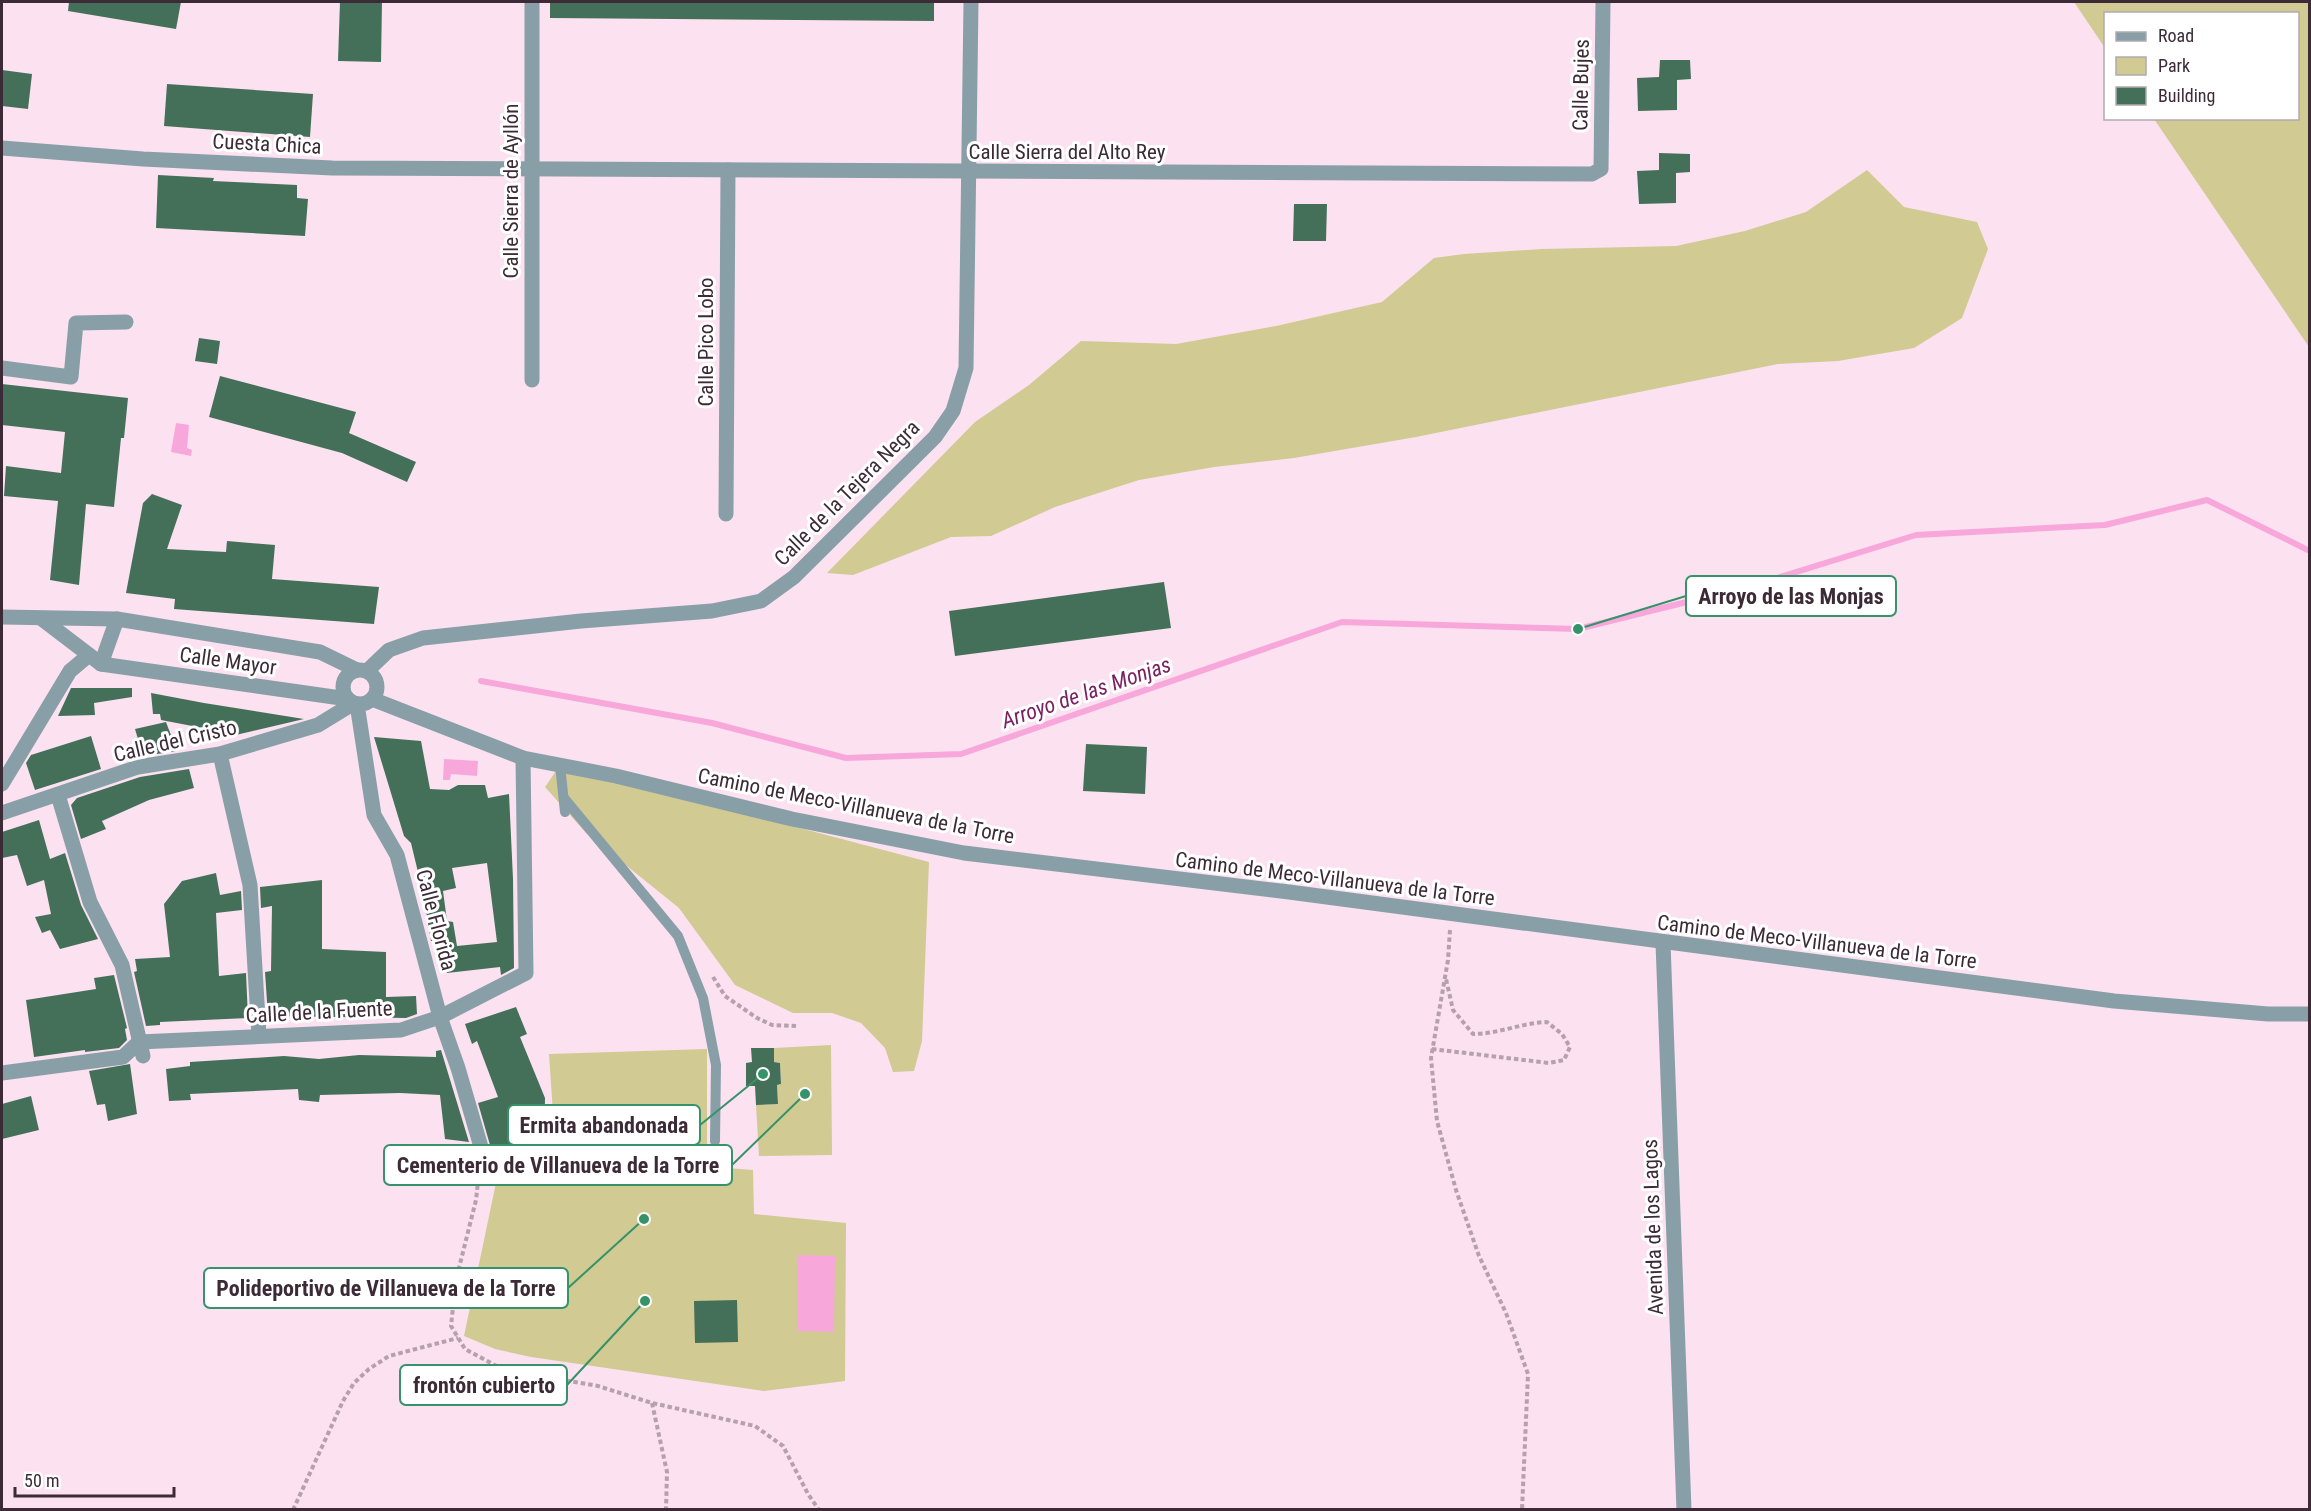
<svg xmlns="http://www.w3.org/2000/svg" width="2311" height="1511" font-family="'Roboto Condensed',sans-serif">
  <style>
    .green { fill: #d1ca92 }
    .water { fill: #f8a7db }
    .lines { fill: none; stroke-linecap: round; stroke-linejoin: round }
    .stream { stroke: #f8a7db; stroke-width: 6 }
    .building { fill: #44705a; fill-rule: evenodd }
    .path { stroke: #b7a0ae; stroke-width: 4; stroke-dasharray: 4.5 3; stroke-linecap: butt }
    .service { stroke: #899fa7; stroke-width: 10 }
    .minor { stroke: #899fa7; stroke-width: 15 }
    .labels { text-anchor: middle; stroke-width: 6; stroke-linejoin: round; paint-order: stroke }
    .street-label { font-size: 21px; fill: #3c2b36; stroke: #fff }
    .water-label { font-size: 22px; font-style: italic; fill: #7c2062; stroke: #fff }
    .leader { fill: none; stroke: #359269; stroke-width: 2 }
    .callout-dot { fill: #359269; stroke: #fff; stroke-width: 2 }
    .callout { fill: #fff; stroke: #359269; stroke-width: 2 }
    .callout-label { font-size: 22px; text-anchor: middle; font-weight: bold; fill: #3c2b36 }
  </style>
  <rect width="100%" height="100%" fill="#fce1f1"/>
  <g class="green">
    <path d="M2074 2H2309V347L2154 119 2298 118V14H2106L2105 48Z"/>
    <path d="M1867 170 1904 207 1977 222 1988 249 1962 318 1914 348 1838 361 1778 364 1416 437 1294 458 1214 467 1139 480 1055 507 991 536 951 537 853 575 827 573 975 422 1029 385 1081 341 1176 344 1276 326 1382 302 1434 258 1464 254 1542 249 1676 246 1745 231 1806 212Z"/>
    <path d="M560 765 929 862 922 1041 914 1071 893 1072 885 1048 861 1023 832 1013H793L735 985 679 908 586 833 545 787Z"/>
    <path d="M831 1045 832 1155 759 1156 756 1105 778 1104 777 1085 781 1084 780 1063 774 1062V1048Z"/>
    <path d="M707 1049V1154L714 1167 753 1170 754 1214 846 1223 845 1381 764 1391 531 1357 495 1349 464 1336 502 1154 556 1158 549 1054Z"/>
  </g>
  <g class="water">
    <path d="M176 423 189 425 187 448 192 450 191 456 171 452Z"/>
    <path d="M444 759 478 761 477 776 451 774 450 780H443Z"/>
    <path d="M798 1255 835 1256 834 1332 797 1331Z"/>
  </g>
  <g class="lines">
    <path class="stream" d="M481 681 712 723 846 758 961 754 1342 622 1578 629 1751 586 1916 535 2105 525 2207 500 2310 551"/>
  </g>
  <g class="building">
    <path d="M69 2H181L176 29 68 11Z"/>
    <path d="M340 2H382L381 62 338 61Z"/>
    <path d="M550 2H934V21L550 18Z"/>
    <path d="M1660 60H1690L1691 79 1677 80V110L1638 111 1637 78 1659 77Z"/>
    <path d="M2 70 32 74 28 109 2 106Z"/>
    <path d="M167 84 313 94 310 137 164 126Z"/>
    <path d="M1659 153 1690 154V172L1676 173V203L1639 204 1637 171 1659 170Z"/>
    <path d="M158 175 214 178 213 181 297 185V198L308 199 305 236 156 228Z"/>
    <path d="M1294 204H1327L1326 241H1293Z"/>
    <path d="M199 338 220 341 217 364 195 361Z"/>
    <path d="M220 376 356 412 349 433 416 462 407 482 342 453 209 417Z"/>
    <path d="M2 384 128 398 124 438H121L114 507 86 504 79 585 50 580 58 501 4 496 6 466 61 473 65 432 2 425Z"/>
    <path d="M152 494 182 505 167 549 226 552 227 541 275 545 272 579 379 587 374 624 174 609 175 599 126 593 143 503Z"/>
    <path d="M1164 582 1171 628 955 656 949 611Z"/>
    <path d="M71 688H132V697L94 703 95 715 58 716Z"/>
    <path d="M151 693 204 703 304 719 210 741 208 729 161 720 160 714H153Z"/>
    <path d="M166 722 177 751 143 756 135 729Z"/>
    <path d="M91 736 101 769 35 790 26 763 31 755Z"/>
    <path d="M374 737 421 741 430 789 449 790 458 785H485L488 798 509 794 513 879 514 968 501 975 500 967 447 973 437 940 431 941 423 893 411 843 404 836ZM487 863 497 942 457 946 453 922 447 921 443 891 456 888 452 868Z"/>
    <path d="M1086 744 1147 747 1145 794 1083 791Z"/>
    <path d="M189 769 194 788 149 800 102 821 106 829 81 839 71 805 77 798 140 777Z"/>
    <path d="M39 820 50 859 65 853 81 905 98 939 60 949 50 930 42 933 35 917 51 914 44 880 27 886 17 855 2 858V832Z"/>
    <path d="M216 873 220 895 241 891 242 910 216 913 219 976 246 973 248 1018 160 1022V1025L146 1026 134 972 137 971 135 959 170 957 164 904 182 881Z"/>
    <path d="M322 880V949L386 952V997L416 996 417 1014 406 1018 268 1016 265 972 271 971 272 906 261 908 260 887Z"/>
    <path d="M114 975 127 1028 125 1029 127 1040 119 1048 85 1052V1050L34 1057 26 1000 96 989 94 978Z"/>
    <path d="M516 1007 527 1034 520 1037 545 1098 544 1150 490 1145 478 1103 498 1097 477 1041 472 1044 465 1024Z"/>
    <path d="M751 1048H774V1062L780 1063 781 1084 777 1085 778 1104 756 1105 755 1086H746V1063L752 1062Z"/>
    <path d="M441 1050 469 1142 445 1139 440 1095 400 1093 320 1095 319 1102 299 1100 298 1089 190 1094 191 1100 169 1101 166 1069 190 1066V1062L284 1056 319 1059 359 1055 436 1057V1051Z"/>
    <path d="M130 1064 137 1114 108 1121 105 1104 97 1105 89 1071Z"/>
    <path d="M31 1096 39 1130 2 1139V1104Z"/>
    <path d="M737 1300 738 1342 695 1343 694 1301Z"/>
  </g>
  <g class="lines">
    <g class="path">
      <path d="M1450 930 1448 960 1431 1058 1437 1121 1456 1190 1479 1256 1506 1313 1528 1374 1522 1510"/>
      <path d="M713 977 725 996 757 1018 772 1025 796 1026"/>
      <path d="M1432 1049 1549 1063 1564 1060 1570 1047 1562 1034 1547 1022C1521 1023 1498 1034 1473 1034L1453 1010 1446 979"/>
      <path d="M480 1163 476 1200 456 1280 451 1326 465 1349 504 1370 598 1386 652 1403 755 1426 783 1446 808 1494 819 1510"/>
      <path d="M652 1403 667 1472 666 1510"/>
      <path d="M293 1510 343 1401 354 1383 369 1369 389 1356 458 1338"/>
    </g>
    <g class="service">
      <path d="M560 765 565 812"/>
      <path d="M564 798 678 936 703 998 716 1065 715 1141"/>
    </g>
    <g class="minor">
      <path d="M532 2V380"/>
      <path d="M2 148 143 159 332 168 1592 174 1601 169 1603 2"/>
      <path d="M2 368 71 377 76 323 126 322"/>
      <path d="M726 514 728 170"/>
      <path d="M2 617 117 619 320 652 357 670"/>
      <path d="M42 619 101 664 348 699"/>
      <path d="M101 664 117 619"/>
      <circle cx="360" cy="687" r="17"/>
      <path d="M367 671 389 650 423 638 581 621 712 611 761 601 794 577 935 437 953 411 966 368 971 2"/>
      <path d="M372 699 523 758 616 776 792 819 964 853 1289 892 2114 1001 2268 1014H2310"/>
      <path d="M357 704 374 815 397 855 440 1017 458 1068 481 1147"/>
      <path d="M220 754 250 885 259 1036"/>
      <path d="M2 784 70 671 89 655"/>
      <path d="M58 795 90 902 122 965 143 1056"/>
      <path d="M2 813 138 767 220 754 318 725 354 703"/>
      <path d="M1663 943 1684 1510"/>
      <path d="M2 1073 123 1057 139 1042 401 1030 440 1017 526 973 523 758"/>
    </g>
  </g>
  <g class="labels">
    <g class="street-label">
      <text transform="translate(1581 85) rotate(-89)" y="7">Calle Bujes</text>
      <text transform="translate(267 144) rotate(3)" y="7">Cuesta Chica</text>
      <text x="1067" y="159">Calle Sierra del Alto Rey</text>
      <text transform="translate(511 191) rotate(-90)" y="7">Calle Sierra de Ayllón</text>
      <text transform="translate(706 342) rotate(-90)" y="7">Calle Pico Lobo</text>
      <text transform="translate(847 493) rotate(-45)" y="7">Calle de la Tejera Negra</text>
      <text transform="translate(228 661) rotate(8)" y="7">Calle Mayor</text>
      <text transform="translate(175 741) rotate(-13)" y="7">Calle del Cristo</text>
      <text transform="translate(856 806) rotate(11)" y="7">Camino de Meco-Villanueva de la Torre</text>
      <text transform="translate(1335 879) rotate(7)" y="7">Camino de Meco-Villanueva de la Torre</text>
      <text transform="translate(436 920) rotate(75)" y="7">Calle Florida</text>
      <text transform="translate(1817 942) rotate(7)" y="7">Camino de Meco-Villanueva de la Torre</text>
      <text transform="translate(319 1012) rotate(-3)" y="7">Calle de la Fuente</text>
      <text transform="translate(1653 1227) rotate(-92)" y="7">Avenida de los Lagos</text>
    </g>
    <g class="water-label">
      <text transform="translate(1086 692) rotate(-19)" y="8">Arroyo de las Monjas</text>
    </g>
  </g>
  <path class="leader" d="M1578 629L1686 596M763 1074L700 1125M805 1094L732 1165M644 1219L568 1288M645 1301L567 1385"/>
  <g class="callout-dot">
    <circle cx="1578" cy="629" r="6"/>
    <circle cx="763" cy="1074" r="6"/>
    <circle cx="805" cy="1094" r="6"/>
    <circle cx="644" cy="1219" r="6"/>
    <circle cx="645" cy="1301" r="6"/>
  </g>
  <g class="callout">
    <rect x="1686" y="576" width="210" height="40" rx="6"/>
    <rect x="508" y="1105" width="192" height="40" rx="6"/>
    <rect x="384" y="1145" width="348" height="40" rx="6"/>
    <rect x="204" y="1268" width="364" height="40" rx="6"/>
    <rect x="400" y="1365" width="167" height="40" rx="6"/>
  </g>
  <g class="callout-label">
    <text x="1791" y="604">Arroyo de las Monjas</text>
    <text x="604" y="1133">Ermita abandonada</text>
    <text x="558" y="1173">Cementerio de Villanueva de la Torre</text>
    <text x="386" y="1296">Polideportivo de Villanueva de la Torre</text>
    <text x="484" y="1393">frontón cubierto</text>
  </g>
  <rect width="2311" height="1511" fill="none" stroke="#3c2b36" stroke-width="6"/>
  <rect x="2104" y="12" width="195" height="108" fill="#ffffff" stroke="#b1aaaf" stroke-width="1.5"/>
  <rect x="2116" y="32" width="30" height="9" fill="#899fa7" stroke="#b1aaaf" stroke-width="1.5"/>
  <text x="2158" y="42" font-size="18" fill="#3c2b36">Road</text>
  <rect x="2116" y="57" width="30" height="18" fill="#d1ca92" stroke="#b1aaaf" stroke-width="1.5"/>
  <text x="2158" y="72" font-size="18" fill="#3c2b36">Park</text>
  <rect x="2116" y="87" width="30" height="18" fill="#44705a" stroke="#b1aaaf" stroke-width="1.5"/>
  <text x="2158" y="102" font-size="18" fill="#3c2b36">Building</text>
  <path d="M15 1487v9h159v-9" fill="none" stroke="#3c2b36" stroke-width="3"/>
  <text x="24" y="1487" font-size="18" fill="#3c2b36" stroke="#ffffff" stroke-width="4.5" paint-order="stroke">50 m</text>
</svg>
